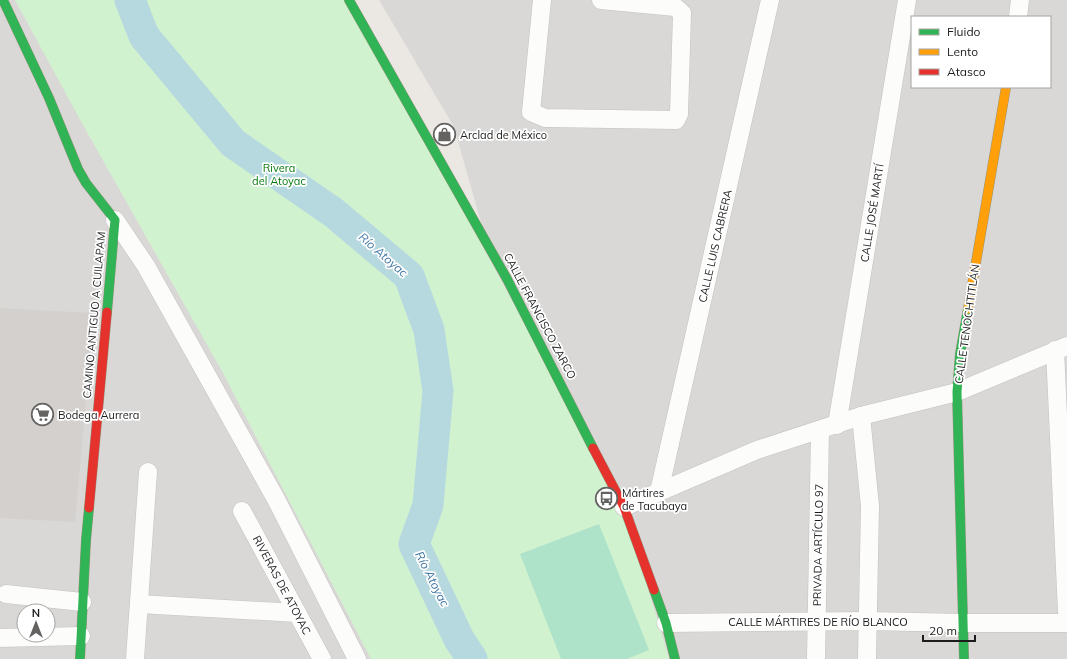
<svg xmlns="http://www.w3.org/2000/svg" width="1067" height="659" font-family="Mulish,sans-serif">
  <style>
    .residential { fill: #dad8d6; fill-rule: evenodd }
    .park { fill: #d1f2cf }
    .pitch { fill: #aee3ca }
    .lines { fill: none; stroke-linecap: round; stroke-linejoin: round }
    .river { stroke: #b6d8df; stroke-width: 31 }
    .building { fill: #d3d0cd }
    .street-casing { stroke: #c3c2c0; stroke-width: 19 }
    .fast-casing { stroke: #94947c; stroke-width: 10 }
    .slow-casing { stroke: #94947c; stroke-width: 10 }
    .jam-casing { stroke: #94947c; stroke-width: 10 }
    .street { stroke: #fcfcfb; stroke-width: 18 }
    .fast { stroke: #30b455; stroke-width: 9 }
    .slow { stroke: #ff9f0a; stroke-width: 9 }
    .jam { stroke: #e5322d; stroke-width: 9 }
    .labels { text-anchor: middle; stroke-width: 3.5; stroke-linejoin: round; paint-order: stroke }
    .poi-label { font-size: 11px; fill: #1c1c1c; stroke: #fff; text-anchor: start }
    .park-label { font-size: 11px; fill: #097a0e; stroke: #fff }
    .street-label { font-size: 11px; fill: #1c1c1c; stroke: #fff }
    .water-label { font-size: 12px; font-style: italic; fill: #4479a4; stroke: #fff }
  </style>
  <rect width="100%" height="100%" fill="#ebe8e4"/>
  <g class="residential">
    <path d="M0 0H80L393 659H0ZM24 611H48V635H24Z"/>
    <path d="M379 0H1067V659H604L454 127ZM912 17H1050V87H912Z"/>
  </g>
  <path class="park" d="M15 0H349L624 507 669 659H371L223 373 83 125Z"/>
  <path class="pitch" d="M599 524 649 650 627 659H561L520 554Z"/>
  <g class="lines">
    <path class="river" d="M130 0 144 36 233 143 334 213 409 276 429 330 438 391 428 505 414 544 459 639 472 659"/>
  </g>
  <path class="building" d="M0 308 92 313 88 378 75 522 0 518Z"/>
  <g class="lines">
    <defs>
      <g id="street">
        <path d="M542 0 531 112 545 118 676 120 679 114 682 13 675 7 601 0"/>
        <path d="M1018 17 1020 0"/>
        <path d="M115 220 146 266 277 501 357 659"/>
        <path d="M1055 350 1067 612"/>
        <path d="M861 416 870 506 867 659"/>
        <path d="M837 425 907 0"/>
        <path d="M659 492 770 0"/>
        <path d="M624 507 757 450 861 416 957 392 1067 346"/>
        <path d="M242 511 322 659"/>
        <path d="M6 594 82 602"/>
        <path d="M139 604 297 613"/>
        <path d="M666 623 867 621 964 623H1067"/>
        <path d="M0 638 81 636"/>
        <path d="M135 659 148 472"/>
        <path d="M816 659 820 431"/>
      </g>
      <g id="fast">
        <path d="M3 0 49 98 78 169 86 183 115 220 107 312"/>
        <path d="M349 0 507 279 593 448"/>
        <path d="M654 590 666 623 675 659"/>
        <path d="M80 659 86 540 89 508"/>
        <path d="M964 659 957 392 960 354 968 309"/>
      </g>
      <path id="slow" d="M968 309 1006 87"/>
      <g id="jam">
        <path d="M593 448 624 507 654 590"/>
        <path d="M89 508 107 312"/>
      </g>
    </defs>
    <use href="#street" class="street-casing"/>
    <use href="#fast" class="fast-casing"/>
    <use href="#slow" class="slow-casing"/>
    <use href="#jam" class="jam-casing"/>
    <use href="#street" class="street"/>
    <use href="#fast" class="fast"/>
    <use href="#slow" class="slow"/>
    <use href="#jam" class="jam"/>
  </g>
  <defs>
    <symbol id="shop-ring" viewBox="-11 -11 22 22"><circle r="9.5" fill="#fff" stroke="#646362" stroke-width="1.5"/><path d="M-5-2.5h2.3a2.7 3.5 0 0 1 5.4 0H5L5.5 6h-11ZM-1.5-2.5h3a1.5 2.3 0 0 0-3 0Z" fill="#646362"/></symbol>
    <symbol id="supermarket-ring" viewBox="-11 -11 22 22"><circle r="9.5" fill="#fff" stroke="#646362" stroke-width="1.5"/><path d="M-6-5.5h2.5l.6 2H6L4.5 2H-2.5L-4.4-4H-6ZM-1.5 3.2a1.3 1.3 0 1 0 .1 0ZM3 3.2a1.3 1.3 0 1 0 .1 0Z" fill="#646362"/></symbol>
    <symbol id="bus-ring" viewBox="-11 -11 22 22"><circle r="9.5" fill="#fff" stroke="#646362" stroke-width="1.5"/><path d="M-5-6H5V4H4V6H2V4H-2V6H-4V4H-5ZM-3.5-4V0h7V-4ZM-3.5 1.2v1.5H-2V1.2ZM2 1.2v1.5H3.5V1.2Z" fill="#646362"/></symbol>
  </defs>
  <g fill-rule="evenodd">
    <use href="#shop-ring" x="432" y="122" width="25" height="25"/>
    <use href="#supermarket-ring" x="30" y="402" width="25" height="25"/>
    <use href="#bus-ring" x="594" y="486" width="25" height="25"/>
  </g>
  <g class="labels">
    <g class="poi-label">
      <text x="460" y="139">Arclad de México</text>
      <text x="58" y="419">Bodega Aurrera</text>
      <text x="622" y="497">Mártires<tspan x="622" dy="13">de Tacubaya</tspan></text>
    </g>
    <g class="park-label">
      <text x="279" y="172">Rivera<tspan x="279" dy="13">del Atoyac</tspan></text>
    </g>
    <g class="street-label">
      <text transform="translate(872 213) rotate(-81)" y="4">CALLE JOSÉ MARTÍ</text>
      <text transform="translate(715 246) rotate(-77)" y="4">CALLE LUIS CABRERA</text>
      <text transform="translate(94 315) rotate(-85)" y="4">CAMINO ANTIGUO A CUILAPAM</text>
      <text transform="translate(540 316) rotate(62)" y="4">CALLE FRANCISCO ZARCO</text>
      <text transform="translate(967 324) rotate(-82)" y="4">CALLE TENOCHTITLÁN</text>
      <text transform="translate(818 545) rotate(-89)" y="4">PRIVADA ARTÍCULO 97</text>
      <text transform="translate(282 585) rotate(62)" y="4">RIVERAS DE ATOYAC</text>
      <text x="818" y="626">CALLE MÁRTIRES DE RÍO BLANCO</text>
    </g>
    <g class="water-label">
      <text transform="translate(383 255) rotate(41)" y="4">Río Atoyac</text>
      <text transform="translate(432 579) rotate(63)" y="4">Río Atoyac</text>
    </g>
  </g>
  <rect x="911" y="16" width="140" height="72" fill="#ffffff" stroke="#a4a4a4"/>
  <rect x="919" y="29" width="20" height="6" fill="#30b455" stroke="#a4a4a4"/>
  <text x="947" y="36" font-size="12" fill="#1c1c1c">Fluido</text>
  <rect x="919" y="49" width="20" height="6" fill="#ff9f0a" stroke="#a4a4a4"/>
  <text x="947" y="56" font-size="12" fill="#1c1c1c">Lento</text>
  <rect x="919" y="69" width="20" height="6" fill="#e5322d" stroke="#a4a4a4"/>
  <text x="947" y="76" font-size="12" fill="#1c1c1c">Atasco</text>
  <g transform="translate(36 623)"><circle r="19" fill="#ffffff" stroke="#a4a4a4"/>
  <path d="M0-3L7 15L0 10L-7 15Z" fill="#646362"/>
  <text y="-6" font-size="11" font-weight="bold" text-anchor="middle" fill="#1c1c1c">N</text>
  </g>
  <path d="M923 635v6h52v-6" fill="none" stroke="#1c1c1c" stroke-width="2"/>
  <text x="929" y="635" font-size="12" fill="#1c1c1c" stroke="#ffffff" stroke-width="3" paint-order="stroke">20 m</text>
</svg>
